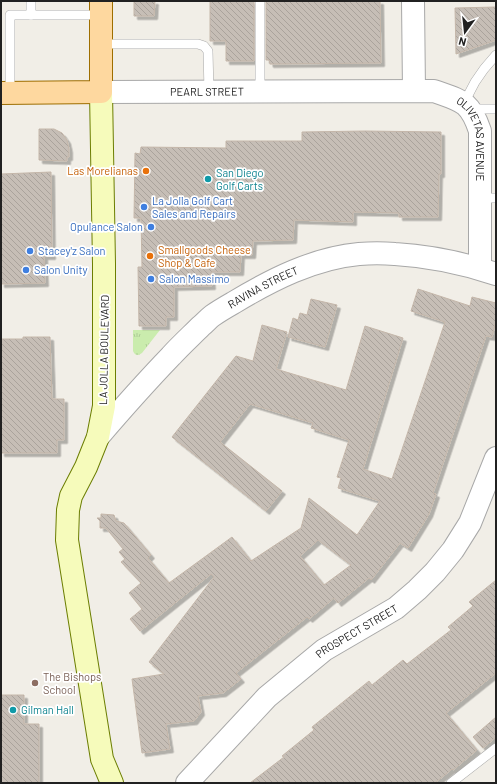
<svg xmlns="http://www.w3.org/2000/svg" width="497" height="784" font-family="Barlow,sans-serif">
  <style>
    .grass { fill: url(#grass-tufts) }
    .building { fill: url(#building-back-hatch); stroke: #c4b6a9; fill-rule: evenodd; filter: url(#shadow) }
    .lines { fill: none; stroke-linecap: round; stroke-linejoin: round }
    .service-casing { stroke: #a8a8a8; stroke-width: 10 }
    .tertiary-casing { stroke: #a8a8a8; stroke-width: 24 }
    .secondary-casing { stroke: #6c7e02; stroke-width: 24 }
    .primary-casing { stroke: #9e6e00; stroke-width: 24 }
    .service { stroke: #fff; stroke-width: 9 }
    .tertiary { stroke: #fff; stroke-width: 22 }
    .secondary { stroke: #f6fbbb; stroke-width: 22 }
    .primary { stroke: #fed89f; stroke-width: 22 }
    .food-dot { fill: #e8710a; stroke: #fff; stroke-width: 1.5 }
    .culture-dot { fill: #0f9aa8; stroke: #fff; stroke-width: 1.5 }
    .shop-dot { fill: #3f7fe0; stroke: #fff; stroke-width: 1.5 }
    .education-dot { fill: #8d6e63; stroke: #fff; stroke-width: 1.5 }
    .labels { text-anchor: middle; stroke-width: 3.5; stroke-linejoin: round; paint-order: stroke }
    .street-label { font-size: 11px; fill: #212121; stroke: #fff }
    .food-label { font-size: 11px; fill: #c56008; stroke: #fff; text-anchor: end }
    .culture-label { font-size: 11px; fill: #0d838f; stroke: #fff; text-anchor: start }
    .shop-label { font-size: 11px; fill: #366cbe; stroke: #fff; text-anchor: start }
    .education-label { font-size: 11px; fill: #785e54; stroke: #fff; text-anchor: start }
  </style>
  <defs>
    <pattern id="grass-tufts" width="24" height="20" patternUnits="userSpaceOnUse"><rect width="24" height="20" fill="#caecad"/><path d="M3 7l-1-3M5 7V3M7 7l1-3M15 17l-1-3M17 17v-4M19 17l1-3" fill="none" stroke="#adca95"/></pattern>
    <pattern id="building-back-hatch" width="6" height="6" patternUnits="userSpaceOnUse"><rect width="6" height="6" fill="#c6beb6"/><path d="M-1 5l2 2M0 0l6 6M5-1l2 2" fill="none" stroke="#aaa39c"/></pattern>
    <filter id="shadow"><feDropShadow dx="3.5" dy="3.5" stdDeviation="0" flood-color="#0004"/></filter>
  </defs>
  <rect width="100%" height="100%" fill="#f1eee7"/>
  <path class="grass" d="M133 330H160L142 353C138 356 135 356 133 351Z"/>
  <g class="building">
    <path d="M134 1H155L154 16H134Z"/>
    <path d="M210 1H254V61H226V41H210Z"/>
    <path d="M266 1H380L381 63 270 64 269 60H266Z"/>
    <path d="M496 7V40L456 54 455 8Z"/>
    <path d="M39 129H54L62 133 67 140 69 149V157H67V161L39 160Z"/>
    <path d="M365 131 441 132V174H439L438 217H399V213L353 212V222L294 220 293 240 253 241 252 255H241L240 272H211L212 286 174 287V317H166V326H139L138 267H142L141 218H134L135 153 140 154 141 147 226 148V141H302V132Z"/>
    <path d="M51 172 52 256H44L45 283 1 284V174Z"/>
    <path d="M418 289 470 306 472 297 496 303V321L492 337 486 336 433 493 436 494 429 514 408 548 400 543 371 580 369 578 338 603 334 598 309 619 307 617 236 673 241 679 223 693 198 696 201 712 194 721 166 724 170 749 142 753 132 679 164 674 149 662 214 577 211 574 140 631 130 619 142 609 129 593 141 583 121 562 125 559 119 552 123 549 106 528H100V521L97 518H101V514L114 515 116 521 124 523 151 555 148 558 169 583 232 537 251 561 301 528 309 498 357 535 380 501 338 488 341 478 337 477 349 440 311 428 313 423 250 404 220 442 282 491 266 511 172 437 236 356 253 361 262 325 287 332 276 369 346 390 365 326 403 338 363 469 392 479 445 322 411 311ZM318 540 351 565 324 585 300 556Z"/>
    <path d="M311 299 337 305 325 347 288 337 293 318 298 320 300 313 307 315Z"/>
    <path d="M23 337H50L52 399H64V440H57V453H1V339H23Z"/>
    <path d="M496 580V673L446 713 477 750 453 770 452 769 435 783H250L284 757 282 756 314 730 312 727 369 681 372 685 403 660 407 664 451 630 448 627 473 606 469 602Z"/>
    <path d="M1 695H24V724H39V783H1Z"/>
    <path d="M496 717V737L483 748 473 737Z"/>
  </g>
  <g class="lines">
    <defs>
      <g id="service">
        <path d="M260 1V91"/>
        <path d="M31 15V1"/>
        <path d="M102 44H198L204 46 208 51 209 92"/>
        <path d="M10 93V15H101"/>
        <path d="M464 103 475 82 484 69 496 55"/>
        <path d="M471 109H496"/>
        <path d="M479 198H496"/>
        <path d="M451 783 496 748"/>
      </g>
      <g id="tertiary">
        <path d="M413 1 414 91"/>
        <path id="s1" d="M101 92 434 91C462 101 470 101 480 131V268"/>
        <path id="s2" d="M98 437C122 409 146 382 171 356 181 345 191 336 201 326 205 323 208 319 212 316 219 311 226 307 233 303 271 280 314 258 359 254 371 253 383 253 395 254 430 256 463 263 496 274"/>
        <path id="s3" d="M187 783 267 697 324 650 396 608 417 590 435 572 453 550 470 523 496 458"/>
      </g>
      <path id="secondary" d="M101 92 104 264V406L98 437 86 467 71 496 68 510 67 540 102 759 112 783"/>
      <path id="primary" d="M1 93 101 92V1"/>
    </defs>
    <use href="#service" class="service-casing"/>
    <use href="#tertiary" class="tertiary-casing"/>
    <use href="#secondary" class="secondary-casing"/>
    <use href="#primary" class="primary-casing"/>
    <use href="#service" class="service"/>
    <use href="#tertiary" class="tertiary"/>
    <use href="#secondary" class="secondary"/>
    <use href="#primary" class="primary"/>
  </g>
  <g class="food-dot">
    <circle cx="146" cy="171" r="4"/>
    <circle cx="150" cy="256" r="4"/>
  </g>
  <g class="culture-dot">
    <circle cx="208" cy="179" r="4"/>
    <circle cx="13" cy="710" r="4"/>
  </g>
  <g class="shop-dot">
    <circle cx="144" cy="207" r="4"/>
    <circle cx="151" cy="227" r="4"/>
    <circle cx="30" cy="251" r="4"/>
    <circle cx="26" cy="270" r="4"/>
    <circle cx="151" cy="279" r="4"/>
  </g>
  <circle class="education-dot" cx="35" cy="683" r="4"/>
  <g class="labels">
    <g class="street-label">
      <text dy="4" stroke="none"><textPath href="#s1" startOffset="106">PEARL STREET</textPath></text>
      <text dy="4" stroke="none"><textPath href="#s1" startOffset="403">OLIVETAS AVENUE</textPath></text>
      <text dy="4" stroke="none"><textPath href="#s2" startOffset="225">RAVINA STREET</textPath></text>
      <text transform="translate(104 350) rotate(-89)" y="4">LA JOLLA BOULEVARD</text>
      <text dy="4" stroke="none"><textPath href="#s3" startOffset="229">PROSPECT STREET</textPath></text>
    </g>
    <g class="food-label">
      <text x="138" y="175">Las Morelianas</text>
      <text x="158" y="254" text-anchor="start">Smallgoods Cheese<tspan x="158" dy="13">Shop &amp; Cafe</tspan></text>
    </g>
    <g class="culture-label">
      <text x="216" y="177">San Diego<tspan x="216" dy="13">Golf Carts</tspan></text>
      <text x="21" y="714">Gilman Hall</text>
    </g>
    <g class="shop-label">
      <text x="152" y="205">La Jolla Golf Cart<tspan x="152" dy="13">Sales and Repairs</tspan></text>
      <text x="143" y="231" text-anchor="end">Opulance Salon</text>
      <text x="38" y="255">Stacey'z Salon</text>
      <text x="34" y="274">Salon Unity</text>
      <text x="159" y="283">Salon Massimo</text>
    </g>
    <g class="education-label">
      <text x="43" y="681">The Bishops<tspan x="43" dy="13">School</tspan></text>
    </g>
  </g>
  <rect width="497" height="784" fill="none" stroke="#212121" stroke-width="4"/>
  <g transform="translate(465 32) rotate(195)" stroke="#ffffff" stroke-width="3" paint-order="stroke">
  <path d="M0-3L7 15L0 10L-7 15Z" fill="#212121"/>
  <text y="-6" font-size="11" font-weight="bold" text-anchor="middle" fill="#212121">N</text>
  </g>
</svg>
